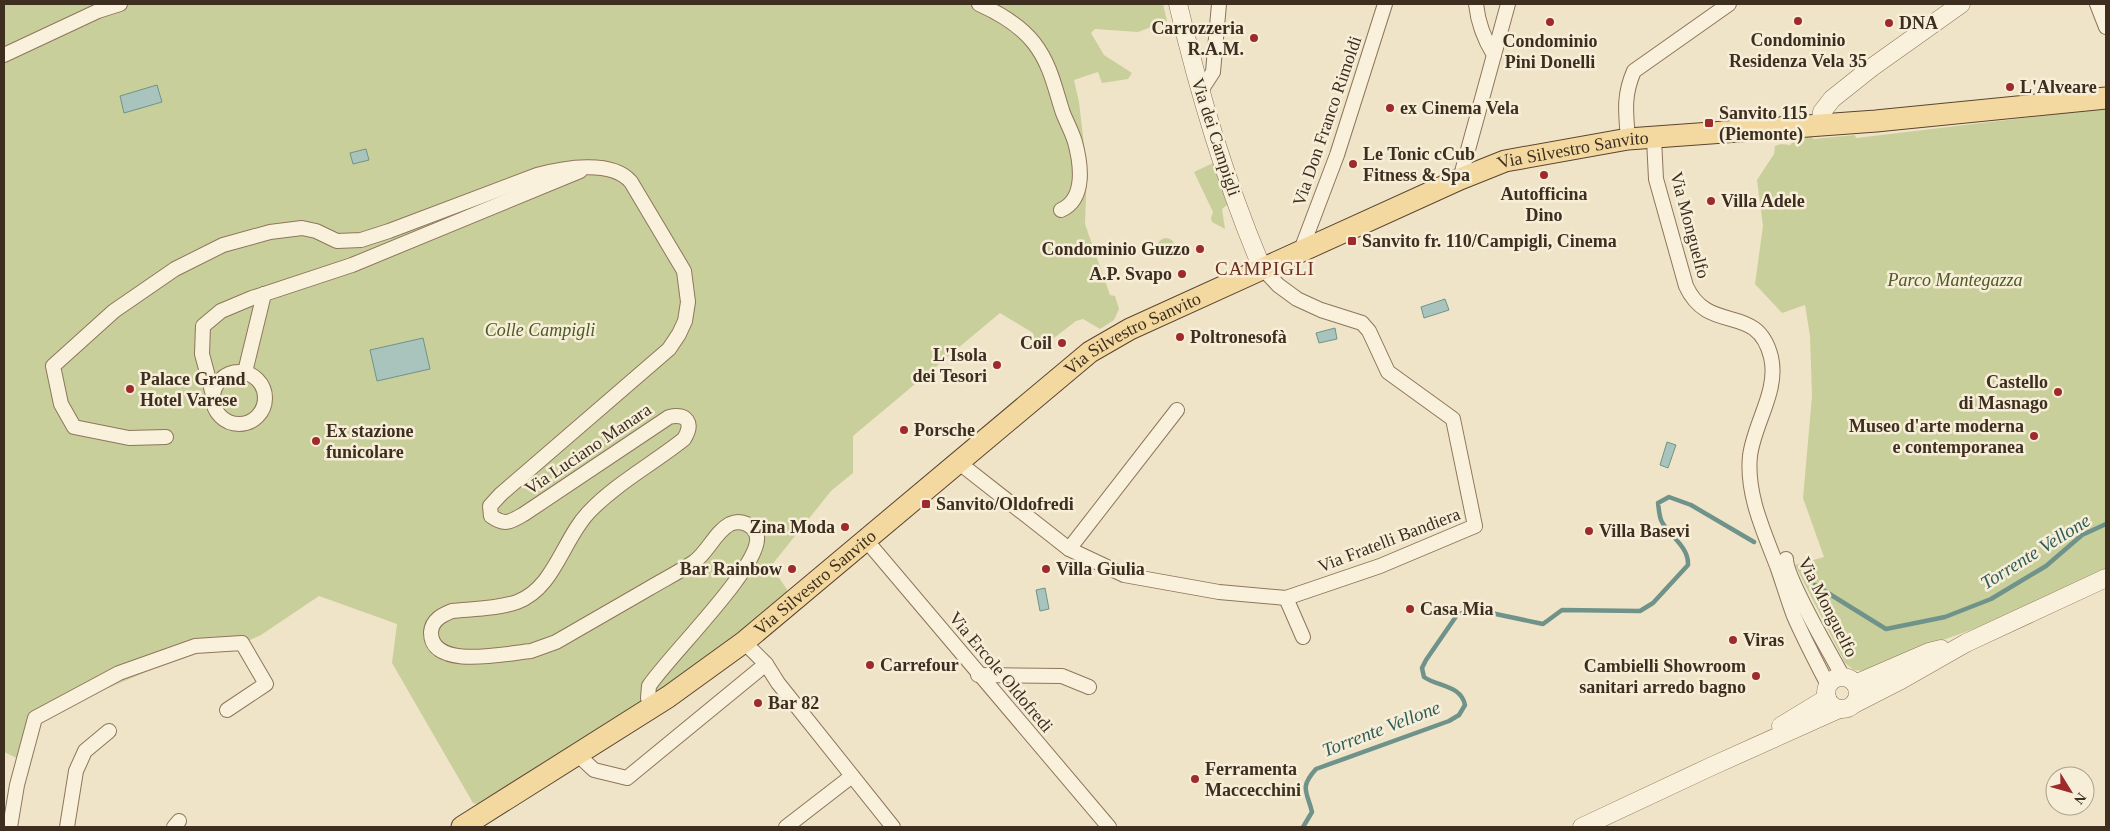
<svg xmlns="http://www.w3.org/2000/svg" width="2110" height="831" font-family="Georgia,serif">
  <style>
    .green { fill: #c9cf9b }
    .water { fill: #a9c4bc; stroke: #6f938a }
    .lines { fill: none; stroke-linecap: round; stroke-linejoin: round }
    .stream { stroke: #6f938a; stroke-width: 4.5 }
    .minor-casing { stroke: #8d765c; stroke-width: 16 }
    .tertiary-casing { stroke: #8d765c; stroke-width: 19 }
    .primary-casing { stroke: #5b4430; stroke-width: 23 }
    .minor { stroke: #faf1dc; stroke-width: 14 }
    .tertiary { stroke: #faf1dc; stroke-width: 18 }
    .primary { stroke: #f3d9a0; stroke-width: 21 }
    .poi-dot { fill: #9e2a2b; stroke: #f7eed8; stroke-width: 2 }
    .labels { text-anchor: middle; stroke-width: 5; stroke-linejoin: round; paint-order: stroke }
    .poi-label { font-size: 18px; font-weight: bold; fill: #3d2e20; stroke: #f7eed8; text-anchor: start }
    .street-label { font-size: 18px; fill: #3d2e20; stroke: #f7eed8 }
    .park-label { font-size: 18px; font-style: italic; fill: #4d5a26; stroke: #f7eed8 }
    .neighbourhood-label { font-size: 19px; letter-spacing: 1px; fill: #6b2e1e; stroke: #f7eed8 }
    .water-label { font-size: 19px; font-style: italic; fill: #2f5d5a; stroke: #f7eed8 }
  </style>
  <rect width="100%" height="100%" fill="#f0e4c8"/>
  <g class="green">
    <path d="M4 4H1163L1167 21 1138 32 1095 29 1091 33 1104 55 1132 73 1128 79 1102 83 1098 72 1074 80 1079 102 1087 170 1085 224 1110 295 1115 296 1119 309 1114 320 1100 329 1083 319 1076 321 1050 341 1047 336 1035 344 1033 333 1000 313 853 436V473L831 491 771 566 788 591 699 671 482 805 473 803 392 663 397 624 319 596 261 635 237 646 197 650 38 718 25 762 4 752Z"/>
    <path d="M2106 108V569L1982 626 1890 659 1866 671 1854 670 1845 663 1795 565 1824 557 1803 498 1812 396 1810 336 1805 305 1782 313 1755 284 1763 226 1757 180 1774 154 1775 146 1781 144 1790 145 1798 137 1812 135 1813 139 1855 135 1856 138Z"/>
    <path d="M1213 163 1228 204 1222 209 1225 229 1212 222 1211 218 1213 212 1194 172Z"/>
    <circle cx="1166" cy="247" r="9"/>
  </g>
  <g class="water">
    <path d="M157 85 162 102 124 113 120 96Z"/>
    <path d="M366 149 369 160 353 164 350 153Z"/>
    <path d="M1445 299 1449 310 1424 318 1421 307Z"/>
    <path d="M1335 328 1337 339 1319 343 1316 333Z"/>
    <path d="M423 338 430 369 377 381 370 350Z"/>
    <path d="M1667 442 1676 445 1668 468 1660 465Z"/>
    <path d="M1045 588 1049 609 1040 611 1036 590Z"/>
  </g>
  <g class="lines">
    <g class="stream">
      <path d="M1815 585 1886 629 1945 617 1991 599 2046 566 2082 535 2106 524"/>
      <path d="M1303 827 1312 812C1307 791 1299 788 1316 769L1449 721 1459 715 1465 705C1461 685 1438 687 1424 677L1422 668 1426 660 1457 615 1472 609 1543 624 1562 610 1640 611 1653 603 1688 565C1689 547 1670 536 1662 522 1659 517 1659 509 1658 503L1669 497 1691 505 1754 542"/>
    </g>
    <defs>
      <g id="minor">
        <path d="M979 4C999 13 1020 25 1034 43 1051 65 1055 89 1063 113 1067 123 1072 132 1075 142 1081 164 1086 199 1061 210"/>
        <path d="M2097 4 2106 27"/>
        <path d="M4 55 98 11 120 4"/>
        <path d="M1494 55 1508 4"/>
        <path d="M1200 92 1213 72 1219 4"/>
        <path d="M1628 139C1626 113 1623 96 1634 71L1729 4"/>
        <path d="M1654 139 1656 179 1686 286C1709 336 1757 301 1771 357 1779 391 1754 423 1750 456 1746 494 1764 532 1777 566 1783 583 1788 600 1794 616 1804 639 1816 662 1828 685"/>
        <path d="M1460 179 1494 55C1484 39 1478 23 1476 4"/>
        <path d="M1301 250 1337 155 1385 4"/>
        <circle cx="239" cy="398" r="26"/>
        <path d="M245 372 264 294"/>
        <path d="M213 395 202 354 203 326 221 311 252 298 352 265 580 171"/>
        <path d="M166 437 129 438 74 427 61 404 53 366 114 311 175 269 223 245 270 232 302 228 316 231 337 241 361 240 389 231 537 175C563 168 612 159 631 182L684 271 688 302 685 321 679 334 669 349 501 494 490 506 491 516C505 526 510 522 524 514L669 417C687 413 694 423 684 439 654 463 617 483 590 511 563 538 555 588 517 602 497 609 472 609 452 611 442 615 432 620 431 632 430 671 508 653 531 651L556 642C587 624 617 607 648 589 663 580 679 572 694 562 708 552 715 532 730 524 741 519 755 525 757 537 761 566 668 657 649 686L648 698 653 707"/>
        <path d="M958 462 1069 549 1124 575 1219 592 1286 598 1380 566 1475 526 1453 419 1388 372 1369 331 1362 323 1321 310 1297 299 1278 285 1262 268"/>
        <path d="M866 540 1109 827"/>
        <path d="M1069 549 1177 410"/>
        <path d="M1786 559C1786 579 1831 654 1843 677"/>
        <path d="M1286 598 1303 637"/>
        <path d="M744 642 766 664 778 683 893 827"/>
        <path d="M978 675 1062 676 1089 687"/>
        <path d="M577 754 594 770 627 778 766 664"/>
        <path d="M10 827 17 785 35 718 119 673 195 646 242 643 266 684 227 710"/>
        <path d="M67 827 76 771 85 751 109 731"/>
        <path d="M174 827 179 821"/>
        <path d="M786 827 852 776"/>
      </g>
      <g id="tertiary">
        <path d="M1178 4C1199 93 1226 183 1262 268"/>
        <path d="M1820 125 1822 112 1832 99 1871 68 1961 4"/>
        <circle cx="1842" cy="693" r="16"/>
        <path d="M1855 684 1929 652 1941 649"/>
        <path d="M1854 704 1901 680 1966 643 2106 578"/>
        <path d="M1781 726 1827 698"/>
        <path d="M1582 827 1710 767 1839 709"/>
      </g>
      <g id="primary">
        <path id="s1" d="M462 827 668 697 744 642 1090 352 1130 329 1460 179 1505 161 1628 139 1876 121 2106 98"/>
      </g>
    </defs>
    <use href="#minor" class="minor-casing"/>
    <use href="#tertiary" class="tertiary-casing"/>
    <use href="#primary" class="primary-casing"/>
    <use href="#minor" class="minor"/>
    <use href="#tertiary" class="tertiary"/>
    <use href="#primary" class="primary"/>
  </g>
  <g class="poi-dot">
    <circle cx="1798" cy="21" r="5"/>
    <circle cx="1550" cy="22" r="5"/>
    <circle cx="1889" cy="23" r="5"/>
    <circle cx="1254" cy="38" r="5"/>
    <circle cx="2010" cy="87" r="5"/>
    <circle cx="1390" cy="108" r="5"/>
    <rect x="1704" y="118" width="10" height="10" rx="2.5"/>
    <circle cx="1353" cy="164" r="5"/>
    <circle cx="1544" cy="175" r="5"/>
    <circle cx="1711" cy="201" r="5"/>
    <rect x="1347" y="236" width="10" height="10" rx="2.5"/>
    <circle cx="1200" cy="249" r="5"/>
    <circle cx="1182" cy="274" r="5"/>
    <circle cx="1180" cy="337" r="5"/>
    <circle cx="1062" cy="343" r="5"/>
    <circle cx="997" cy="365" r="5"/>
    <circle cx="130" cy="389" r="5"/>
    <circle cx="2058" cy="392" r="5"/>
    <circle cx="904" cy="430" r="5"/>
    <circle cx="2034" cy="436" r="5"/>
    <circle cx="316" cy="441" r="5"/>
    <rect x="921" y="499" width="10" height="10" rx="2.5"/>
    <circle cx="845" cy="527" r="5"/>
    <circle cx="1589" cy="531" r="5"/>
    <circle cx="792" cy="569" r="5"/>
    <circle cx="1046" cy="569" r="5"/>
    <circle cx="1410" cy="609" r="5"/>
    <circle cx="1733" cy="640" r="5"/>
    <circle cx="870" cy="665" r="5"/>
    <circle cx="1756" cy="676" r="5"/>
    <circle cx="758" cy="703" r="5"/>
    <circle cx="1195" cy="779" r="5"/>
  </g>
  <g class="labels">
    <g class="poi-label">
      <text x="1899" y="29">DNA</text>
      <text x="1244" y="34" text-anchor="end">Carrozzeria<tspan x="1244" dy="21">R.A.M.</tspan></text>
      <text x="1798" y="46" text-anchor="middle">Condominio<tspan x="1798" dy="21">Residenza Vela 35</tspan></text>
      <text x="1550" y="47" text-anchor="middle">Condominio<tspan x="1550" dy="21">Pini Donelli</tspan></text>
      <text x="2020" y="93">L'Alveare</text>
      <text x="1400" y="114">ex Cinema Vela</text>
      <text x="1719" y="119">Sanvito 115<tspan x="1719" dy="21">(Piemonte)</tspan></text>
      <text x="1363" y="160">Le Tonic cCub<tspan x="1363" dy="21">Fitness &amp; Spa</tspan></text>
      <text x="1544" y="200" text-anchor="middle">Autofficina<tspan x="1544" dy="21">Dino</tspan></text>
      <text x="1721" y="207">Villa Adele</text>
      <text x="1362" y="247">Sanvito fr. 110/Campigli, Cinema</text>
      <text x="1190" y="255" text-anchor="end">Condominio Guzzo</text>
      <text x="1172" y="280" text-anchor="end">A.P. Svapo</text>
      <text x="1190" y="343">Poltronesofà</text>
      <text x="1052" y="349" text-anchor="end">Coil</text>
      <text x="987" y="361" text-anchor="end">L'Isola<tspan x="987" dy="21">dei Tesori</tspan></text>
      <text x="140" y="385">Palace Grand<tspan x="140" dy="21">Hotel Varese</tspan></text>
      <text x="2048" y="388" text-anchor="end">Castello<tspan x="2048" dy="21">di Masnago</tspan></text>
      <text x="2024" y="432" text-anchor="end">Museo d'arte moderna<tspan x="2024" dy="21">e contemporanea</tspan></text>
      <text x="914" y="436">Porsche</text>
      <text x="326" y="437">Ex stazione<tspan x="326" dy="21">funicolare</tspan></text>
      <text x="936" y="510">Sanvito/Oldofredi</text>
      <text x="835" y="533" text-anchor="end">Zina Moda</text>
      <text x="1599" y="537">Villa Basevi</text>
      <text x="782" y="575" text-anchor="end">Bar Rainbow</text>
      <text x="1056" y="575">Villa Giulia</text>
      <text x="1420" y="615">Casa Mia</text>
      <text x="1743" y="646">Viras</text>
      <text x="880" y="671">Carrefour</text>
      <text x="1746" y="672" text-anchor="end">Cambielli Showroom<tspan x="1746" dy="21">sanitari arredo bagno</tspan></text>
      <text x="768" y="709">Bar 82</text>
      <text x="1205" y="775">Ferramenta<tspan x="1205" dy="21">Maccecchini</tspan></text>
    </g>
    <g class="street-label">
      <text transform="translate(1327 121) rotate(-71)" y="6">Via Don Franco Rimoldi</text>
      <text transform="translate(1216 137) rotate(72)" y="6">Via dei Campigli</text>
      <text dy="6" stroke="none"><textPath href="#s1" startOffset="1315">Via Silvestro Sanvito</textPath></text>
      <text transform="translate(1690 225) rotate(75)" y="6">Via Monguelfo</text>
      <text dy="6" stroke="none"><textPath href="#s1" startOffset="835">Via Silvestro Sanvito</textPath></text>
      <text transform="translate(588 449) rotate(-34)" y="6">Via Luciano Manara</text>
      <text transform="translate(1389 540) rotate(-21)" y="6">Via Fratelli Bandiera</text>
      <text dy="6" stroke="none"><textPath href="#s1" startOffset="430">Via Silvestro Sanvito</textPath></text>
      <text transform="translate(1828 607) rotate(63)" y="6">Via Monguelfo</text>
      <text transform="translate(1001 672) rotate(50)" y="6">Via Ercole Oldofredi</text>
    </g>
    <g class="park-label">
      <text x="1955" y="286">Parco Mantegazza</text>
      <text x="540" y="336">Colle Campigli</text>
    </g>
    <g class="neighbourhood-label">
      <text x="1265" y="275">CAMPIGLI</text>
    </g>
    <g class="water-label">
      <text transform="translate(2035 551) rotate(-32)" y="7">Torrente Vellone</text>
      <text transform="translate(1381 728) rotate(-21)" y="7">Torrente Vellone</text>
    </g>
  </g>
  <rect width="2110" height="831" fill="none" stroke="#3d2e20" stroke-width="10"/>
  <g transform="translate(2070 791) rotate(127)"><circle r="24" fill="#f7eed8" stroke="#ada18e"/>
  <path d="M0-4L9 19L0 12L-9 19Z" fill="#9e2a2b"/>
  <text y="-8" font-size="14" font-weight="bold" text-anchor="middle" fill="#3d2e20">N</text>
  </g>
</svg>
